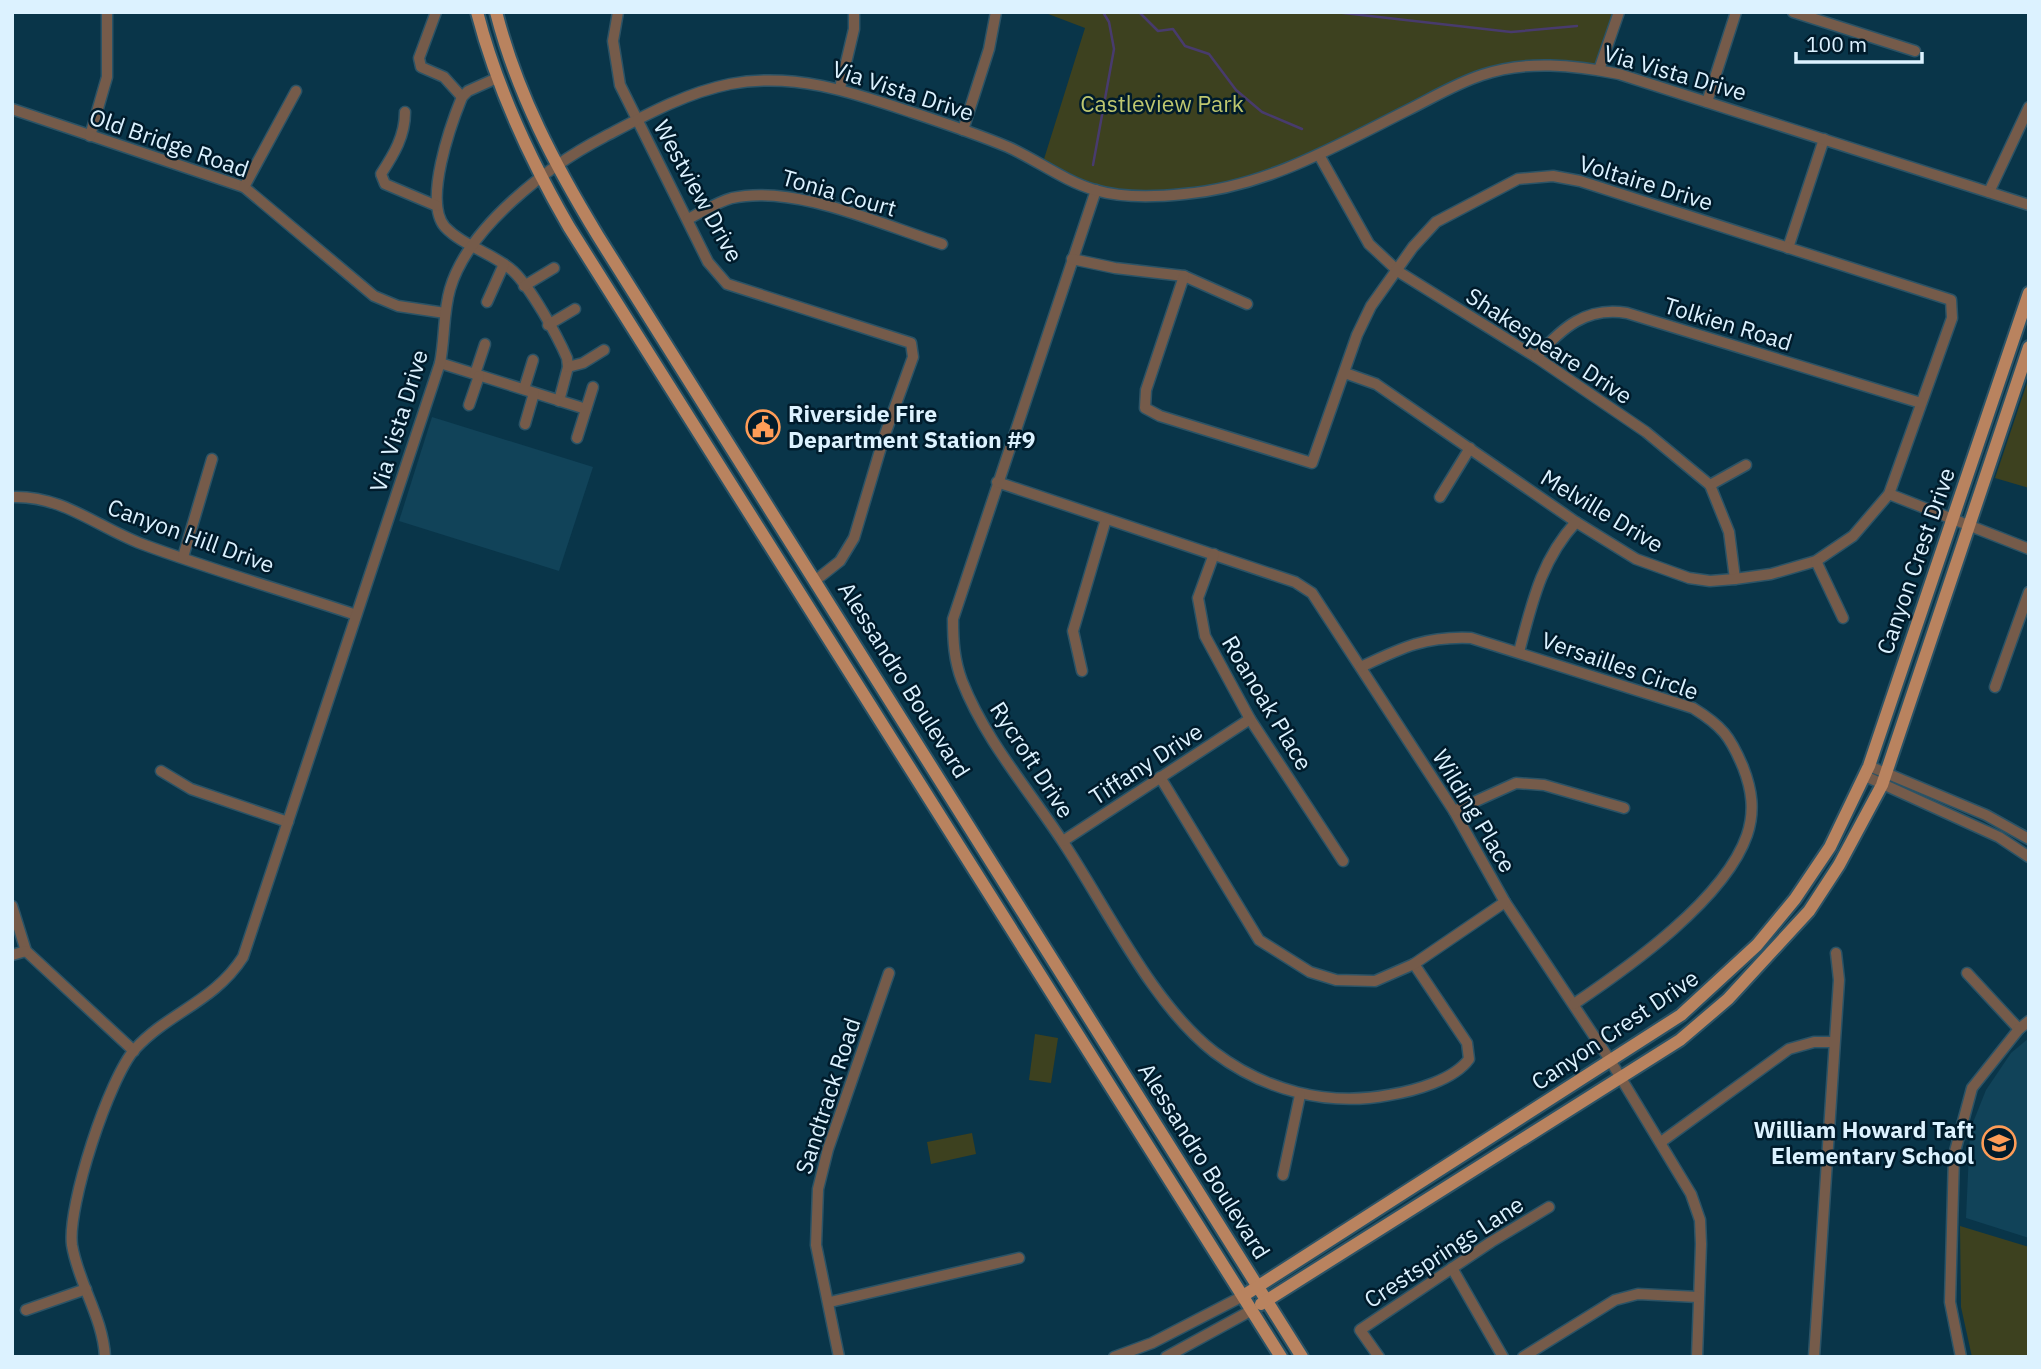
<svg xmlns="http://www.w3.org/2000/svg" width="2041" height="1369" font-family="'IBM Plex Sans',sans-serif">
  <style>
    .built { fill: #114359 }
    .green { fill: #3d411f }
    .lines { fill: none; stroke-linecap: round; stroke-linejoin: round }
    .stream { stroke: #483b6d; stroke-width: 2.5 }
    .minor-casing { stroke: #2b5366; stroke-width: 13 }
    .major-casing { stroke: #2b5366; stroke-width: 16 }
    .minor { stroke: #755b4a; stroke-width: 10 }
    .major { stroke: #b9835f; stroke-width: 12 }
    .labels { text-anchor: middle; stroke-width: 5; stroke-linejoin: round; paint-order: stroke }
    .street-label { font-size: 23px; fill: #dcf2ff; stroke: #001b2b }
    .park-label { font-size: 23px; fill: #bec76f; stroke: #001b2b }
    .poi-label { font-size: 23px; font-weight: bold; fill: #dcf2ff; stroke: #001b2b; text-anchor: start }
  </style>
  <rect width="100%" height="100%" fill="#093549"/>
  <g class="built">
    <path d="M432 417 593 467 559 571 399 521Z"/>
    <path d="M2029 1038V1238L1966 1218 1970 1130 1986 1090 2011 1053Z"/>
  </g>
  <g class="green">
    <path d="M1043 12H1624L1605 70H1500L1286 170 1164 197 1099 186 1072 176 1044 159 1085 28Z"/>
    <path d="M2029 377V488L1995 478Z"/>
    <path d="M1035 1034 1058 1038 1051 1083 1029 1080Z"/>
    <path d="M972 1133 976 1154 931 1164 927 1142Z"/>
    <path d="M1960 1226 2029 1247V1357H1972L1961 1307Z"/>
  </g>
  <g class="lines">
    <g class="stream">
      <path d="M1139 12 1158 31 1173 29 1185 46 1209 54 1236 90 1262 112 1302 129"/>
      <path d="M1335 12 1511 32 1577 26"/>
      <path d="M1093 165 1114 49 1109 22 1103 12"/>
    </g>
    <defs>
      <g id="minor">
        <path d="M436 12 419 58 421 67 444 77 462 97"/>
        <path d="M618 12 613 41 620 85 708 262 727 284 911 343 913 357 884 437 854 538 840 561 816 580"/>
        <path d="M1793 12 1915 51"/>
        <path d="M1599 70 1619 12"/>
        <path d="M497 78 468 91 462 97C451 124 423 202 445 227 463 246 493 253 513 271 531 288 557 335 567 358L568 367 559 401"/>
        <path d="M840 88 854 29V12"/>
        <path d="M1707 102 1736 12"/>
        <path d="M12 109 244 187 374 296 398 306 445 313"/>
        <path d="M405 112C405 136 394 154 381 174L385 184 437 206"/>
        <path d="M963 130 989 49 996 12"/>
        <path d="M90 136 107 77V12"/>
        <path d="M1319 155 1369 244 1399 272 1536 357 1646 432 1710 485 1729 532 1735 579"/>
        <path d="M244 187 296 91"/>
        <path d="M1096 190 953 619C953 641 954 660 962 681 985 740 1029 790 1063 842 1107 908 1152 1004 1214 1052 1264 1090 1327 1107 1389 1095 1414 1091 1454 1080 1469 1059L1467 1043 1414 964"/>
        <path d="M1989 192 2029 107"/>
        <path d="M688 219C702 212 717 202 732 198 795 184 880 224 942 244"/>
        <path d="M1788 248 1824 139"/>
        <path d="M1072 259 1115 268 1184 276 1247 304"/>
        <path d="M1184 276 1146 390 1145 408 1160 416 1312 463 1357 335 1371 306 1413 247 1436 222 1518 179 1553 176 1580 181 1951 300 1952 318 1889 494 1853 536 1816 561 1771 574 1735 579 1710 581 1689 578 1636 559 1576 522 1376 384 1345 373"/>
        <path d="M524 286 554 268"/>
        <path d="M487 302 504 264"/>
        <path d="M548 325 575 309"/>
        <path d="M1536 357C1562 328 1586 306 1627 313L1921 403"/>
        <path d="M440 363 586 409"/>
        <path d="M568 367 583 363 604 350"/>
        <path d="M475 374 485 344"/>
        <path d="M524 389 533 360"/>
        <path d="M469 405 479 376"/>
        <path d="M525 424 534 393"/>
        <path d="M577 438 593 387"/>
        <path d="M997 482 1295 582 1312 593 1454 811 1505 902 1610 1060 1691 1194 1700 1220 1701 1244 1697 1357"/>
        <path d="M1710 485 1746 465"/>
        <path d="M1889 494 2029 549"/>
        <path d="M12 497C62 495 97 527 142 544 212 570 285 591 356 615"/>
        <path d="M1440 497 1470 448"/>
        <path d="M1214 554 1198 598 1205 636 1250 719 1343 861"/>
        <path d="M183 557 212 459"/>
        <path d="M1816 561 1843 618"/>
        <path d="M1519 652C1532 603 1541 560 1576 522"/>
        <path d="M1361 667C1401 648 1425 636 1471 638L1693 708C1722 726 1730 736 1743 767 1752 790 1755 811 1747 835 1725 899 1629 967 1574 1004"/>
        <path d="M1082 671 1073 631 1106 519"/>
        <path d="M1995 687 2029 592"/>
        <path d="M1869 766 1986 815 2029 839"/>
        <path d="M161 771 191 789 288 822"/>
        <path d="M1865 776 1999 837 2029 857"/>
        <path d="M1160 777 1259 940 1310 972 1336 980 1375 981 1414 964 1505 902"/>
        <path d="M1454 811 1516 783 1544 785 1624 808"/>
        <path d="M1063 841 1250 719"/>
        <path d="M12 906 26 951 134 1051"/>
        <path d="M12 955 26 951"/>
        <path d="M1967 973 2019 1029"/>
        <path d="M1661 1142 1789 1049 1814 1042H1834"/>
        <path d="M1283 1175 1300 1095"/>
        <path d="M1452 1268 1503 1357"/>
        <path d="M830 1302 1019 1258"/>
        <path d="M26 1310 86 1289"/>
        <path d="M105 1357C103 1317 78 1283 72 1245 67 1206 109 1078 135 1049 169 1012 214 1002 243 957L440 363C445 338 443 313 450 289 468 227 548 166 604 137 644 116 685 93 730 84 794 72 852 92 911 112 944 123 977 134 1008 147 1037 160 1064 181 1095 190 1122 198 1156 197 1184 194 1266 187 1336 146 1408 110 1432 98 1457 83 1482 75 1526 60 1574 65 1619 74L2029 205"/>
        <path d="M839 1357 816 1245 818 1189 828 1149 889 973"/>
        <path d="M1114 1357 1152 1343 1243 1296"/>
        <path d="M1166 1357 1252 1310"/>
        <path d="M1379 1357 1360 1330 1491 1242 1549 1207"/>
        <path d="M1523 1357 1615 1300 1638 1294 1698 1297"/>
        <path d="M1814 1357 1839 980 1836 953"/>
        <path d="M1961 1357 1950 1302 1954 1155 1972 1088 2019 1029 2029 1021"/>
      </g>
      <g id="major">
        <path d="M477 12C497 89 529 158 569 227L1281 1357"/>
        <path d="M496 12C517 94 555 165 598 236L1302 1357"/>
        <path d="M1243 1296 1681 1015 1757 945 1795 899 1830 847 1869 766 2029 293"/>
        <path d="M1261 1304 1680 1040 1728 999 1809 911 1839 865 1882 785 2029 347"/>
      </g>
    </defs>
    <use href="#minor" class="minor-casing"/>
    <use href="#major" class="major-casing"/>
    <use href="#minor" class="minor"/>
    <use href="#major" class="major"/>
  </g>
  <defs>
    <symbol id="civic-ring" viewBox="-11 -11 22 22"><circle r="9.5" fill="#001b2b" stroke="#fe9c57" stroke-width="1.5"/><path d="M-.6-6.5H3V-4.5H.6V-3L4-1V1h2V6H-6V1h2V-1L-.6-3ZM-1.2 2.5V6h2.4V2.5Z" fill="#fe9c57"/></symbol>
    <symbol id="school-ring" viewBox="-11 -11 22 22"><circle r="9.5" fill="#001b2b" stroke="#fe9c57" stroke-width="1.5"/><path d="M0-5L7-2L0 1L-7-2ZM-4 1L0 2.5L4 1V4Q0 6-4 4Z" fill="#fe9c57"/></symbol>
  </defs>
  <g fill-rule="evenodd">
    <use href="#civic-ring" x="744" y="408" width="38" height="38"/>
    <use href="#school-ring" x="1980" y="1124" width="38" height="38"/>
  </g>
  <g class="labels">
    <g class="street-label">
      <text transform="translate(1675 73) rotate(16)" y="8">Via Vista Drive</text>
      <text transform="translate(903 91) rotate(18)" y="8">Via Vista Drive</text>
      <text transform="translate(169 143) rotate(19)" y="8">Old Bridge Road</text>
      <text transform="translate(1646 183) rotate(17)" y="8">Voltaire Drive</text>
      <text transform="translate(698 191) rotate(61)" y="8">Westview Drive</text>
      <text transform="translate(839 193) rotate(16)" y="8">Tonia Court</text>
      <text transform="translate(1728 324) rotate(17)" y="8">Tolkien Road</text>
      <text transform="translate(1549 346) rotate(33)" y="8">Shakespeare Drive</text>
      <text transform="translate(399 421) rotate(-73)" y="8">Via Vista Drive</text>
      <text transform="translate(1602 511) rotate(31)" y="8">Melville Drive</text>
      <text transform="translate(191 536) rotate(20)" y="8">Canyon Hill Drive</text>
      <text transform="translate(1916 561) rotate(-71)" y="8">Canyon Crest Drive</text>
      <text transform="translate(1620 666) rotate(19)" y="8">Versailles Circle</text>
      <text transform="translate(904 680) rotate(58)" y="8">Alessandro Boulevard</text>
      <text transform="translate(1267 703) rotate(59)" y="8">Roanoak Place</text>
      <text transform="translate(1032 760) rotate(57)" y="8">Rycroft Drive</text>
      <text transform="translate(1146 764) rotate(-33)" y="8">Tiffany Drive</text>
      <text transform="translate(1474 811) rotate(59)" y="8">Wilding Place</text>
      <text transform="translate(1615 1030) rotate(-34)" y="8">Canyon Crest Drive</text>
      <text transform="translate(828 1096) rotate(-72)" y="8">Sandtrack Road</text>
      <text transform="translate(1204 1161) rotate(58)" y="8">Alessandro Boulevard</text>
      <text transform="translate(1444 1252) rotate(-33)" y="8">Crestsprings Lane</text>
    </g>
    <g class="park-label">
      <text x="1162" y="112">Castleview Park</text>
    </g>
    <g class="poi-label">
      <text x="788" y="422">Riverside Fire<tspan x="788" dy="26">Department Station #9</tspan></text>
      <text x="1974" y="1138" text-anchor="end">William Howard Taft<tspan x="1974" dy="26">Elementary School</tspan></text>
    </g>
  </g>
  <rect width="2041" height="1369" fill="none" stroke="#dcf2ff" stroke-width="28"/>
  <path d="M1796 52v10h126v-10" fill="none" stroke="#dcf2ff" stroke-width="3.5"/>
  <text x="1806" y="52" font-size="21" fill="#dcf2ff" stroke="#001b2b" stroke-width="5" paint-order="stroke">100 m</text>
</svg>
